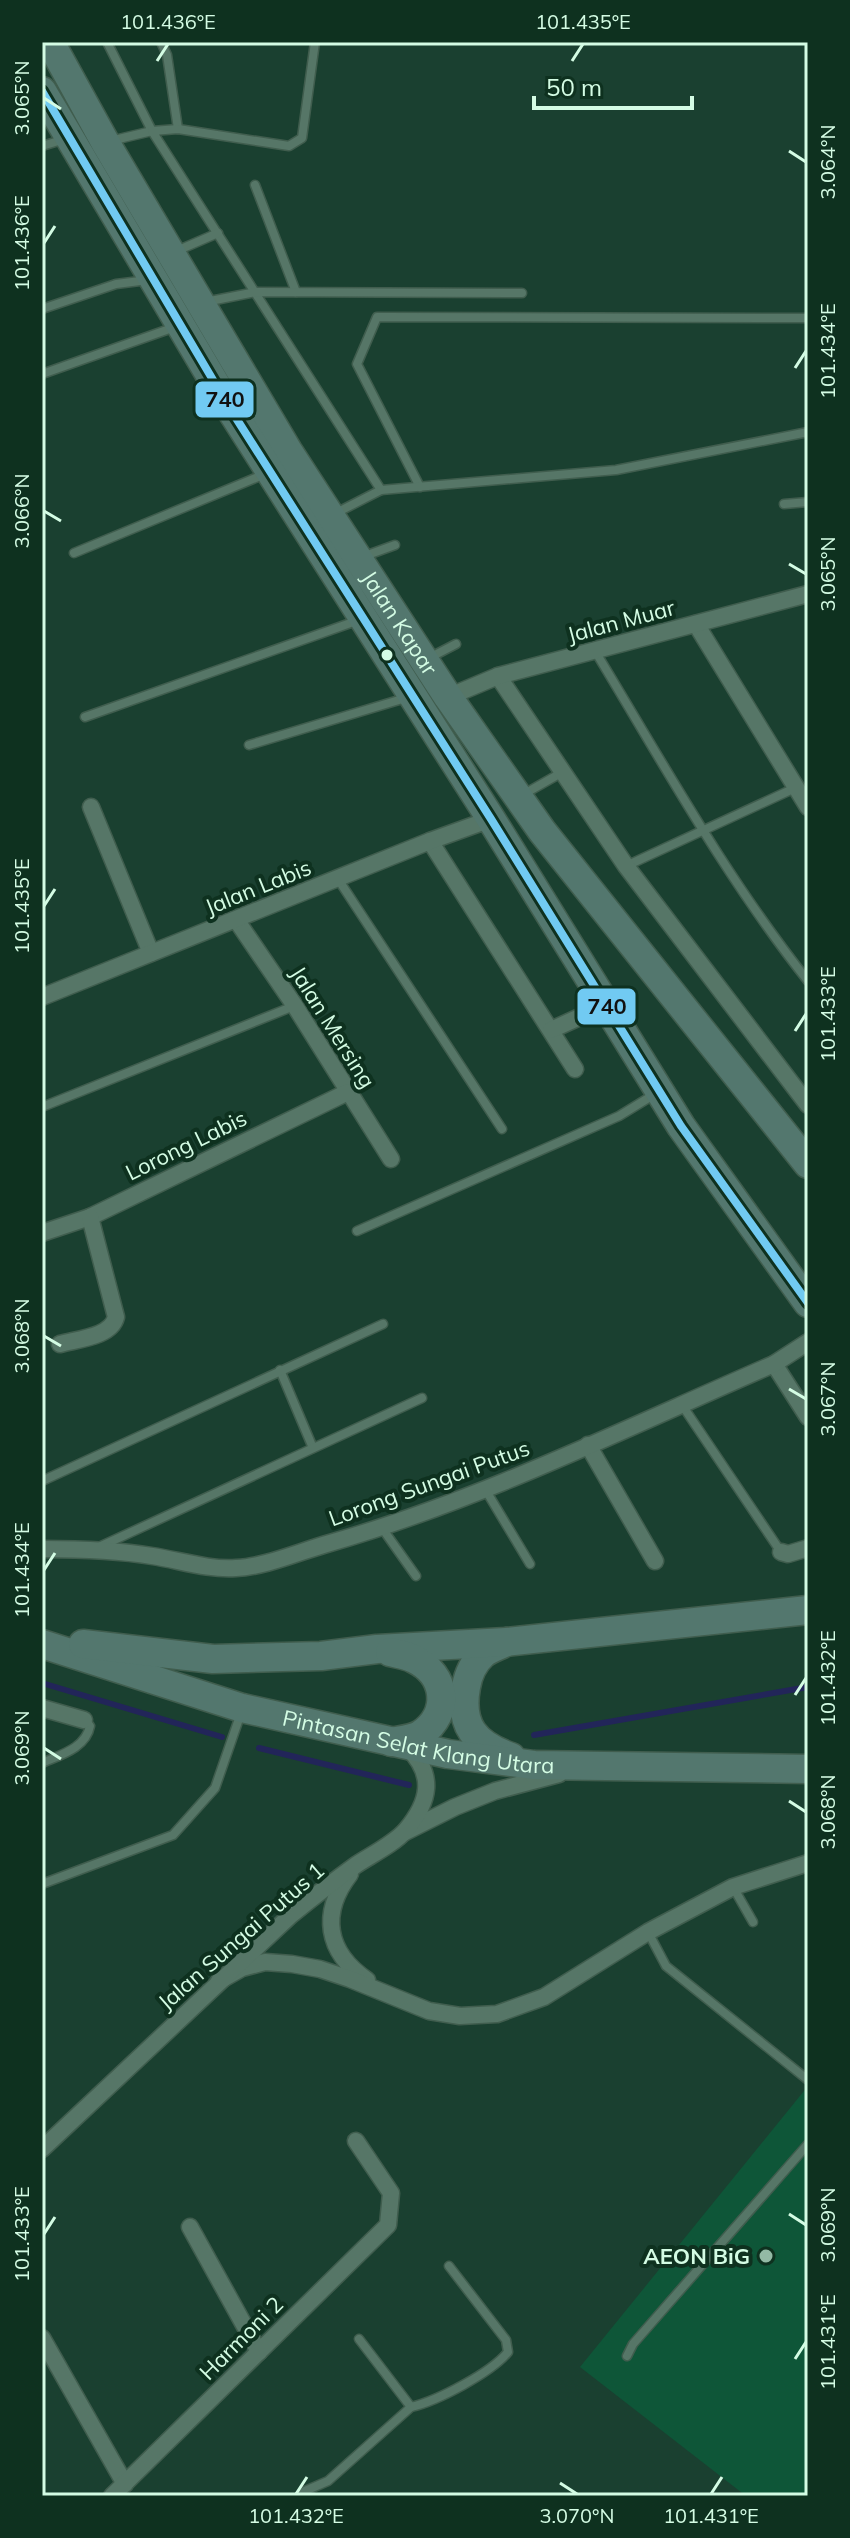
<svg xmlns="http://www.w3.org/2000/svg" width="850" height="2538" font-family="Mulish,sans-serif">
  <style>
    .built { fill: #0e5638 }
    .lines { fill: none; stroke-linecap: round; stroke-linejoin: round }
    .stream { stroke: #222559; stroke-width: 6 }
    .service-casing { stroke: #405d4e; stroke-width: 11 }
    .minor-casing { stroke: #405d4e; stroke-width: 19 }
    .trunk-casing { stroke: #405d4e; stroke-width: 31 }
    .service { stroke: #567667; stroke-width: 8 }
    .minor { stroke: #567667; stroke-width: 16 }
    .trunk { stroke: #53776e; stroke-width: 28 }
    .bus-1-casing { stroke: #0e311f; stroke-width: 14 }
    .bus-1 { stroke: #71caf2; stroke-width: 8 }
    .ticks { fill: none; stroke: #d4fce4; stroke-width: 3 }
    .bus-dot { fill: #d4fce4; stroke: #0e311f; stroke-width: 3 }
    .poi-dot { fill: #93baa5; stroke: #0e311f; stroke-width: 3 }
    .labels { text-anchor: middle; stroke-width: 8; stroke-linejoin: round; paint-order: stroke }
    .street-label { font-size: 22px; fill: #d4fce4; stroke: #0e311f }
    .poi-label { font-size: 22px; font-weight: bold; fill: #d4fce4; stroke: #0e311f; text-anchor: end }
    .line-badge { stroke: #0e311f; stroke-width: 3 }
    .pale-badge-label { font-size: 22px; text-anchor: middle; font-weight: bold; fill: #111 }
    .neatline { fill: none; stroke: #d4fce4; stroke-width: 3 }
    .ticks-label { font-size: 20px; text-anchor: middle; fill: #d4fce4 }
  </style>
  <rect width="100%" height="100%" fill="#1a4030"/>
  <path class="built" d="M808 2086V2496H746L580 2367Z"/>
  <g class="lines">
    <g class="stream">
      <path d="M42 1683 222 1737"/>
      <path d="M534 1735 808 1687"/>
      <path d="M259 1748 409 1785"/>
    </g>
    <defs>
      <g id="service">
        <path d="M107 42 152 131 110 141"/>
        <path d="M161 42 167 55 178 129"/>
        <path d="M315 42 302 138 289 146 178 129 152 131 381 490 336 513"/>
        <path d="M42 146 65 139"/>
        <path d="M255 185 296 292"/>
        <path d="M174 252 218 233"/>
        <path d="M205 302 256 292 522 293"/>
        <path d="M42 309 116 284 148 280"/>
        <path d="M42 374 175 327"/>
        <path d="M420 487 357 364 377 317 808 318"/>
        <path d="M381 490 616 470 808 432"/>
        <path d="M784 504 808 502"/>
        <path d="M74 553 265 474"/>
        <path d="M362 557 395 545"/>
        <path d="M595 651C663 763 726 878 808 981"/>
        <path d="M429 658 456 644"/>
        <path d="M85 717 359 620"/>
        <path d="M249 745 409 697"/>
        <path d="M524 794 561 773"/>
        <path d="M626 866 795 788"/>
        <path d="M338 879 502 1129"/>
        <path d="M42 1107 294 1006"/>
        <path d="M357 1231 619 1116 655 1094"/>
        <path d="M280 1370 313 1448"/>
        <path d="M682 1405 781 1552"/>
        <path d="M42 1481 383 1324"/>
        <path d="M485 1489 530 1564"/>
        <path d="M382 1528 416 1576"/>
        <path d="M99 1547 422 1398"/>
        <path d="M42 1763C60 1755 86 1748 90 1726L85 1720"/>
        <path d="M42 1884 173 1835 215 1788 241 1713"/>
        <path d="M733 1887 753 1922"/>
        <path d="M648 1932 666 1966 808 2080"/>
        <path d="M359 2339 411 2407"/>
        <path d="M627 2356 633 2344 808 2144"/>
        <path d="M299 2496 305 2491 328 2481 411 2407C437 2401 491 2373 508 2352L506 2340 449 2266"/>
      </g>
      <g id="minor">
        <path d="M696 624 808 807"/>
        <path d="M498 676 626 866 808 1105"/>
        <path d="M448 697 498 676 808 594"/>
        <path d="M91 807 151 953"/>
        <path d="M430 841 575 1069"/>
        <path d="M237 921 295 1006 391 1159"/>
        <path d="M42 997 430 841 491 819"/>
        <path d="M551 1030 606 1005"/>
        <path d="M42 1233 90 1217 348 1092"/>
        <path d="M60 1344C78 1339 111 1337 116 1317L90 1217"/>
        <path d="M774 1364 808 1417"/>
        <path d="M588 1445 655 1561"/>
        <path d="M43 1549C80 1549 116 1550 152 1556 179 1560 208 1570 236 1568 265 1567 301 1551 330 1543 483 1499 628 1427 774 1364L808 1342"/>
        <path d="M781 1552 788 1554 808 1548"/>
        <path d="M42 1708 84 1720"/>
        <path d="M405 1832 455 1807 495 1791 559 1774"/>
        <path d="M350 1874C320 1913 326 1952 367 1980"/>
        <path d="M219 1981 242 1968 265 1962 292 1964 320 1969 350 1979 429 2011 460 2016 497 2014 544 1997 648 1932 733 1887 808 1863"/>
        <path d="M42 2149 291 1915C312 1898 334 1881 356 1865 371 1855 394 1844 406 1830 430 1801 435 1775 408 1748"/>
        <path d="M190 2227 259 2352"/>
        <path d="M42 2338 125 2484"/>
        <path d="M112 2496 388 2225 391 2193 356 2141"/>
      </g>
      <g id="trunk">
        <path id="s1" d="M50 42 105 142 288 451 448 697 542 831 808 1164"/>
        <path d="M42 91 229 407 491 819 681 1126 808 1303"/>
        <path d="M506 1642C499 1646 489 1649 483 1654 474 1662 468 1675 466 1687 459 1726 475 1744 511 1757"/>
        <path id="s2" d="M42 1644 242 1708 448 1754 534 1765 808 1769"/>
        <path d="M83 1644 213 1659 321 1656 377 1649 506 1642 808 1610"/>
        <path d="M390 1652C397 1654 407 1655 414 1659 447 1675 451 1713 421 1734 413 1739 400 1740 391 1742"/>
      </g>
    </defs>
    <use href="#service" class="service-casing"/>
    <use href="#minor" class="minor-casing"/>
    <use href="#trunk" class="trunk-casing"/>
    <use href="#service" class="service"/>
    <use href="#minor" class="minor"/>
    <use href="#trunk" class="trunk"/>
    <defs>
      <path id="bus-1" d="M42 91 229 407 491 819 681 1126 808 1303"/>
    </defs>
    <use href="#bus-1" class="bus-1-casing"/>
    <use href="#bus-1" class="bus-1"/>
  </g>
  <path class="ticks" d="M157 61 168 44M572 61 583 44M44 98 61 109M789 151 806 162M44 243 55 226M795 368 806 351M44 511 61 521M789 564 806 574M44 906 55 889M795 1031 806 1014M44 1336 61 1346M789 1389 806 1399M44 1570 55 1553M795 1695 806 1678M44 1748 61 1759M789 1801 806 1812M789 2214 806 2225M44 2234 55 2217M795 2359 806 2342M560 2483 577 2494M296 2494 307 2477M711 2494 722 2477"/>
  <circle class="bus-dot" cx="387" cy="655" r="7"/>
  <circle class="poi-dot" cx="766" cy="2256" r="8"/>
  <g class="labels">
    <g class="street-label">
      <text transform="translate(621 621) rotate(-15)" y="8">Jalan Muar</text>
      <text dy="8" stroke="none"><textPath href="#s1" startOffset="678">Jalan Kapar</textPath></text>
      <text transform="translate(258 887) rotate(-22)" y="8">Jalan Labis</text>
      <text transform="translate(333 1027) rotate(58)" y="8">Jalan Mersing</text>
      <text transform="translate(186 1145) rotate(-26)" y="8">Lorong Labis</text>
      <text transform="translate(429 1483) rotate(-20)" y="8">Lorong Sungai Putus</text>
      <text dy="8" stroke="none"><textPath href="#s2" startOffset="390">Pintasan Selat Klang Utara</textPath></text>
      <text transform="translate(241 1936) rotate(-41)" y="8">Jalan Sungai Putus 1</text>
      <text transform="translate(241 2338) rotate(-45)" y="8">Harmoni 2</text>
    </g>
    <g class="poi-label">
      <text x="750" y="2264">AEON BiG</text>
    </g>
  </g>
  <g class="line-badge">
    <rect x="194" y="380" width="61" height="39" rx="8" fill="#71caf2"/>
    <rect x="576" y="987" width="61" height="39" rx="8" fill="#71caf2"/>
  </g>
  <g class="pale-badge-label">
    <text x="225" y="407">740</text>
    <text x="607" y="1014">740</text>
  </g>
  <rect width="850" height="2538" fill="none" stroke="#0e311f" stroke-width="88"/>
  <path d="M534 96v12h158v-12" fill="none" stroke="#d4fce4" stroke-width="4"/>
  <text x="546" y="96" font-size="24" fill="#d4fce4" stroke="#0e311f" stroke-width="6" paint-order="stroke">50 m</text>
  <rect x="44" y="44" width="762" height="2450" class="neatline"/>
  <g class="ticks-label">
    <text x="168" y="29">101.436°E</text>
    <text x="583" y="29">101.435°E</text>
    <text transform="translate(22 98) rotate(-90)" y="7">3.065°N</text>
    <text transform="translate(828 162) rotate(-90)" y="7">3.064°N</text>
    <text transform="translate(22 243) rotate(-90)" y="7">101.436°E</text>
    <text transform="translate(828 351) rotate(-90)" y="7">101.434°E</text>
    <text transform="translate(22 511) rotate(-90)" y="7">3.066°N</text>
    <text transform="translate(828 574) rotate(-90)" y="7">3.065°N</text>
    <text transform="translate(22 906) rotate(-90)" y="7">101.435°E</text>
    <text transform="translate(828 1014) rotate(-90)" y="7">101.433°E</text>
    <text transform="translate(22 1336) rotate(-90)" y="7">3.068°N</text>
    <text transform="translate(828 1399) rotate(-90)" y="7">3.067°N</text>
    <text transform="translate(22 1570) rotate(-90)" y="7">101.434°E</text>
    <text transform="translate(828 1678) rotate(-90)" y="7">101.432°E</text>
    <text transform="translate(22 1748) rotate(-90)" y="7">3.069°N</text>
    <text transform="translate(828 1812) rotate(-90)" y="7">3.068°N</text>
    <text transform="translate(828 2225) rotate(-90)" y="7">3.069°N</text>
    <text transform="translate(22 2234) rotate(-90)" y="7">101.433°E</text>
    <text transform="translate(828 2342) rotate(-90)" y="7">101.431°E</text>
    <text x="296" y="2523">101.432°E</text>
    <text x="577" y="2523">3.070°N</text>
    <text x="711" y="2523">101.431°E</text>
  </g>
</svg>
